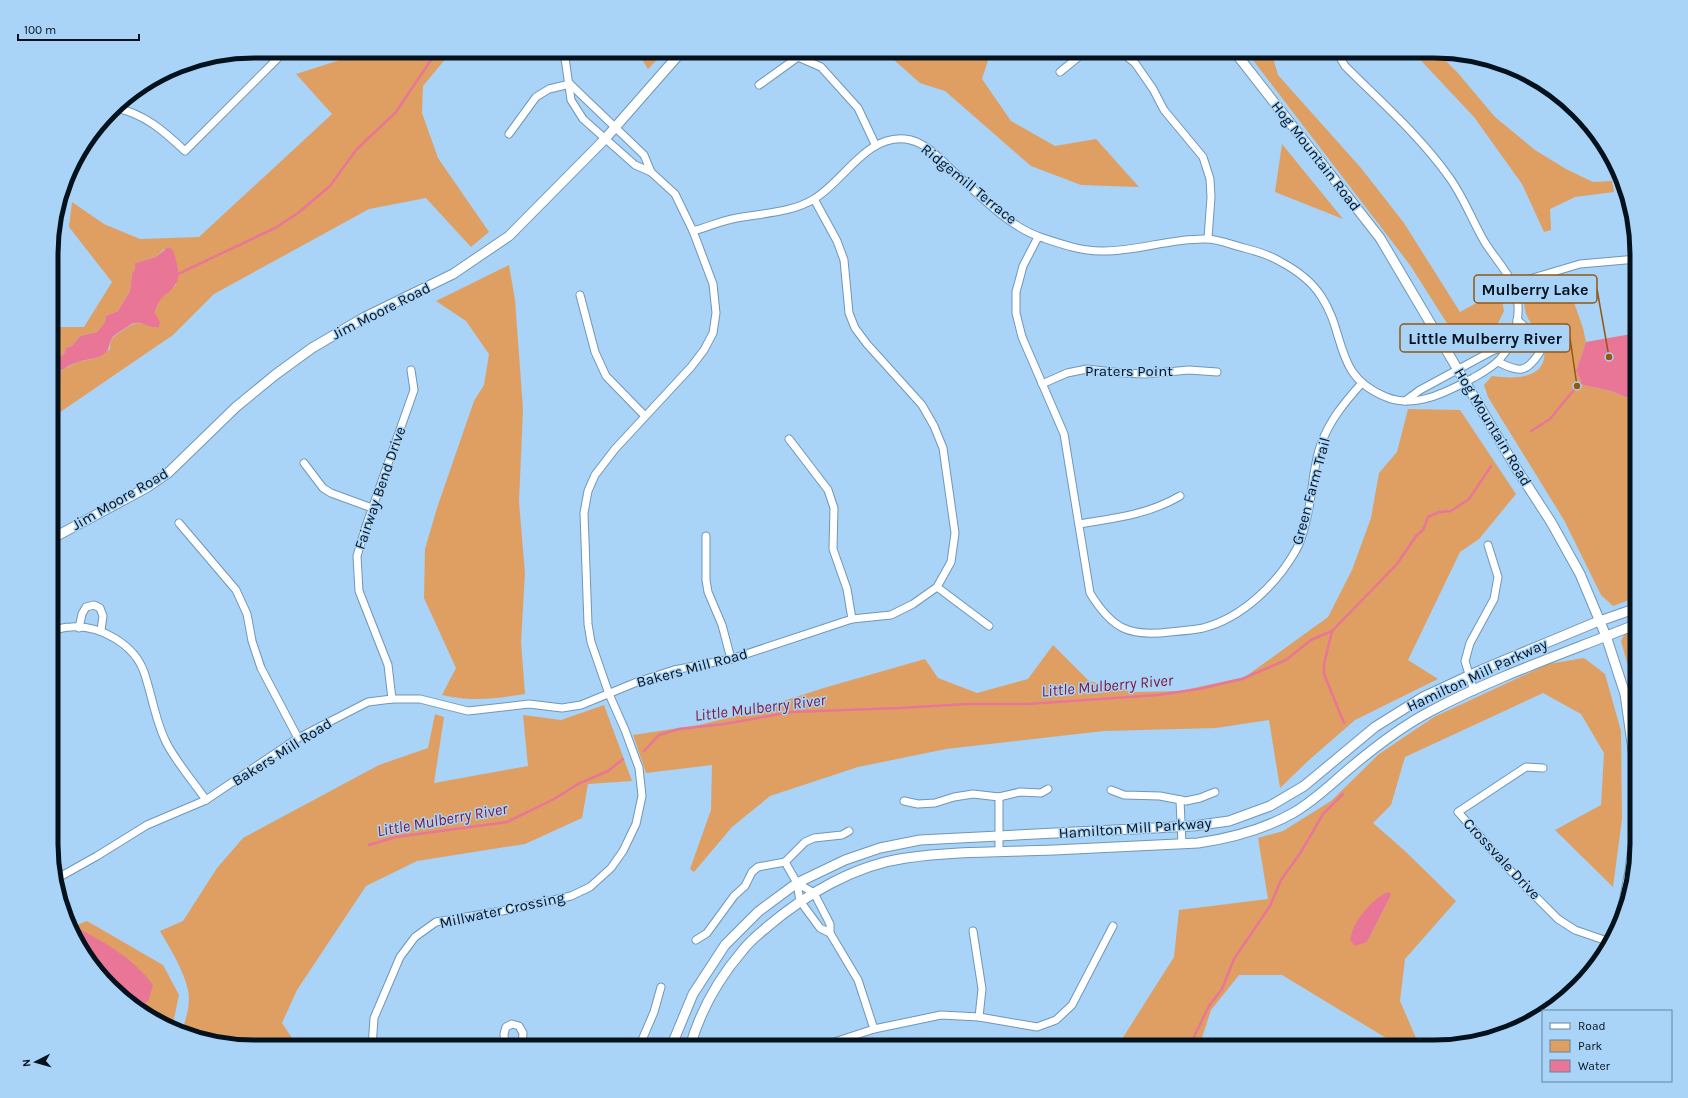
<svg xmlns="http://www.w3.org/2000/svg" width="1688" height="1098" font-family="Karla,sans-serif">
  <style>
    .green { fill: #df9f62; fill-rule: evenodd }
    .water { fill: #e97696 }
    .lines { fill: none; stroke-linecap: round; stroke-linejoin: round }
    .stream { stroke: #e97696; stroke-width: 2.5 }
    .minor-casing { stroke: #6f97b8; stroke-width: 9 }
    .tertiary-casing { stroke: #6f97b8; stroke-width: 11 }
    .minor { stroke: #fff; stroke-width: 7 }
    .tertiary { stroke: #fff; stroke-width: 9 }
    .labels { text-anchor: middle; stroke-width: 3; stroke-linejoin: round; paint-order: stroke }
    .street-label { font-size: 15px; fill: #04121e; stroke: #a9d3f7 }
    .water-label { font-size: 16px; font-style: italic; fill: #811a40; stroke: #a9d3f7 }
    .rim { fill: none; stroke: #04121e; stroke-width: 5 }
    .leader { fill: none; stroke: #925814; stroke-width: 1.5 }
    .callout-dot { fill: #925814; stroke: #a9d3f7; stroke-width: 1.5 }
    .callout { fill: #a9d3f7; stroke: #925814; stroke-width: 1.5 }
    .callout-label { font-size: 16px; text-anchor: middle; font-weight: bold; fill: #04121e }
  </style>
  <rect width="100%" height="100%" fill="#a9d3f7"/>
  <g class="green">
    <path d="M341 51H452L423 86 422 113 438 158 489 232 471 247 426 198 369 209 214 294 173 335 53 417V372H59L77 362 97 358 110 349C110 346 110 342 111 340 113 336 133 323 137 323 143 323 150 326 156 328L155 313 159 299 176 285V261L170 248 163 250 156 257 135 263V269L132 274 130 291 118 311 106 316 105 322 97 332 80 336 72 346 66 348 64 354 59 357 57 352 53 350V327H84L112 282 69 227 72 202 104 224 140 239 199 237 332 114 296 74 340 60Z"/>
    <path d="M637 51H665L648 69Z"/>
    <path d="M884 51H991L982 79 1011 121 1055 146 1096 139 1139 187 1081 185 1031 166 945 91 920 83Z"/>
    <path d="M1246 51H1271L1278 75 1361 168 1404 223 1460 312 1500 290 1504 311 1490 339 1464 350 1410 265Z"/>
    <path d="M1412 51 1437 52 1457 72 1495 117 1535 150 1566 169 1593 182 1612 181 1614 192 1575 197 1550 209 1551 230 1544 232 1522 184 1474 117Z"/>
    <path d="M1282 144 1343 219 1275 192Z"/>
    <path d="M509 265 515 300 523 409 519 502 525 573 521 642 525 694C493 699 475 702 442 695L456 668 424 598 425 549 437 508 474 401 484 385 489 354 466 321 436 301Z"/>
    <path d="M1565 277 1583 328 1586 342 1576 371 1583 385 1611 391 1637 402V597L1613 606 1601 595 1564 520 1488 397 1484 385 1492 376C1508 378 1539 381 1544 359 1545 353 1544 346 1544 340 1527 319 1523 316 1524 288Z"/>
    <path d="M1408 409 1460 410 1516 494 1479 539 1460 552 1408 660 1438 679 1355 720 1309 760 1280 788 1269 720 1216 728 1104 731 946 749 858 767 770 796 732 827 694 872 690 869 711 810 712 765 646 773 633 735 699 725 736 716 827 687 925 659 938 678 977 693 1028 679 1053 645 1089 681 1134 692 1180 691 1245 677 1328 617 1352 570 1371 518 1379 473 1397 452Z"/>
    <path d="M1637 627V715L1633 684 1621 641 1626 631Z"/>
    <path d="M1584 658 1605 674 1621 731 1622 819 1613 887 1555 830 1601 805 1604 753 1581 714 1543 693 1405 757 1391 805 1373 823 1405 851 1456 901 1405 959 1400 1001 1420 1047H1401L1282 975H1239L1211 1010 1199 1047H1117L1174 957 1179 910 1268 899 1258 838 1283 831 1331 801 1379 754 1434 717 1548 664ZM1386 893 1389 899 1367 942 1384 895Z"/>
    <path d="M604 705 632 781 588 784 582 818 525 844 417 861 366 886 297 990 282 1023 298 1047H254L189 1036 181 1032C186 1021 191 1003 188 990 184 971 170 948 160 931L183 921 217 868 243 838 379 765 428 748 435 714 444 717 434 783 528 766 523 715 561 720Z"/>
    <path d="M87 921 163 965 179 995 172 1028 141 1013 134 1007 148 1002 79 928 73 931 72 927Z"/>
  </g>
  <g class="water">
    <path d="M168 247 173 250C176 260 182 276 175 285 166 298 160 293 155 313L160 322 159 327C150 330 141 319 132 324 127 327 115 334 112 338 108 344 111 349 104 354 96 360 84 359 75 363 67 366 61 373 53 372V350L57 351 59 357 64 354 66 348 72 346 80 336 97 332 105 322 106 316 118 311 130 291 132 274 135 269V263L156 257Z"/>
    <path d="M1637 333V402L1611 391 1583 385 1576 371 1586 342Z"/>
    <path d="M1388 892 1391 894 1389 899 1367 942 1355 946 1350 940C1353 921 1371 900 1388 892Z"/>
    <path d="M78 928C107 944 133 958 153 985L148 1002 134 1007C109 986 84 962 73 931Z"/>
  </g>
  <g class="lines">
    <g class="stream">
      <path d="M178 274 275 228 298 213 330 186 356 150 396 112 437 51"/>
      <path d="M1531 431 1550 419 1577 386 1584 381"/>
      <path d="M1332 631 1324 664V674L1344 723"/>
      <path d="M644 751 659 735 679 729 724 724 792 712 899 708 968 704H1028L1158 695 1199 689 1242 679 1286 660 1311 640 1332 631 1397 564 1416 536 1423 530 1428 517 1439 512 1451 511 1469 499 1491 466"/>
      <path d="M369 845 396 837 507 822 554 799 578 784 608 771 623 759"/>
      <path d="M1189 1047 1209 1006 1222 989 1234 959 1270 906 1281 880 1301 852 1323 814 1343 794"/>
    </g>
    <defs>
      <g id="minor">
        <path d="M1120 51 1135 63 1153 89 1164 110 1203 157 1210 179 1211 197 1208 238"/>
        <path d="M1060 72 1082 54 1089 51"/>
        <path d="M570 84 644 155 651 172"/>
        <path d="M759 85 798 57 821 67 858 108 875 144"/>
        <path d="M115 108C144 113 165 132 185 151L277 59"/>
        <path d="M509 134 536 97 549 89 570 84"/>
        <path d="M693 231C708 227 723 220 737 218 763 213 791 213 814 199 844 181 866 135 905 139 925 141 939 158 953 171 980 195 1008 227 1043 238 1061 244 1081 251 1101 251 1136 252 1170 238 1206 239 1218 239 1232 245 1244 248 1256 251 1270 255 1281 262 1296 270 1312 282 1321 296 1347 335 1333 376 1386 397 1415 409 1447 392 1473 378 1482 373 1493 367 1500 359 1516 341 1524 308 1513 285 1506 269 1493 256 1484 241 1472 220 1463 196 1449 177 1420 136 1381 102 1345 66L1336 51"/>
        <path d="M1038 237 1023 266 1016 292V313L1022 337 1064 434 1090 593C1112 629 1129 637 1170 632 1181 631 1193 630 1203 628 1242 618 1277 584 1296 550 1301 542 1304 530 1306 521 1313 496 1312 468 1321 444 1330 420 1344 403 1361 384"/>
        <path d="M1513 284 1580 264 1637 259"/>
        <path d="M580 295 595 352 606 376 645 416"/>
        <path d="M1498 362C1519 372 1526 374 1540 352 1538 336 1529 330 1517 320"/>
        <path d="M1042 384 1067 373 1087 369 1122 373 1145 374 1189 370 1217 372"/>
        <path d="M1405 401 1420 390 1494 350 1507 347"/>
        <path d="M789 439 828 490 834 508 833 549 847 589 852 619"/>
        <path d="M304 463 323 488 331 493 372 508"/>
        <path d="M179 523 236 590 247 614 252 641 261 668 298 738"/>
        <path d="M1079 524C1116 518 1147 515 1180 496"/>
        <path d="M706 536V580L708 592 722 625 731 659"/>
        <path d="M937 587 989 626"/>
        <path d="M79 628 82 614 86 607 94 605 100 608 103 616 101 630"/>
        <path d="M53 631C58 629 65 627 71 627 100 625 134 644 144 672 152 695 155 720 166 742 174 759 195 784 206 800"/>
        <path d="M1474 691 1465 661 1470 643 1494 599 1498 577 1488 545"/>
        <path d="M392 699 388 665 359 591 357 556 365 529 414 390 411 370"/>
        <path d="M1543 768 1526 767 1458 812 1518 879 1558 919 1575 930 1610 942"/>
        <path d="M1111 790 1124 795 1160 796 1186 801 1200 798 1215 792"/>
        <path d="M999 797V852"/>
        <path d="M1180 800 1182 844"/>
        <path d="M904 801 918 804 935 803 954 797 973 794 999 797 1020 792 1041 793 1048 789"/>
        <path d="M785 862 797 883"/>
        <path d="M56 879 97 856 147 825 206 800 298 738 368 702 392 699H420L468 711 529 704 562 708 581 705 637 682 674 670 731 659 852 619 891 615 913 604 937 587 951 562 955 533 943 448 934 426 922 405 867 344 855 328 849 313 844 260 837 241 814 199"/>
        <path d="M797 883 814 893 830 924V933L820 928 800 901Z"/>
        <path d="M973 931 982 989 979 1017"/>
        <path d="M830 933 858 980 874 1029"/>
        <path d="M696 940 707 933 734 896 745 886 752 872 758 867 785 862 805 842 814 838 842 835 849 831"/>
        <path d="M1270 1043 1288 1047"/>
        <path d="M372 1047 374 1018 400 957 415 937 436 922 508 910 571 896 590 887 611 868 623 851 636 824 642 796 639 768 625 730 609 694 591 642 588 624 584 513 588 491 595 475 615 449 691 367 704 350 713 333 716 313 713 284 693 231 675 194 651 172 635 165 583 119 571 100 564 51"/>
        <path d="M505 1047 504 1034 506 1027 512 1024 519 1026 523 1033 522 1047"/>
        <path d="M639 1047 654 1012 661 987"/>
        <path d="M819 1047 874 1029 941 1015 979 1017 1037 1027 1056 1020 1072 1005 1113 926"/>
      </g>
      <g id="tertiary">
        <path d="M1234 51 1380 238 1516 468 1551 522 1580 574 1606 636 1625 694 1636 771 1637 804"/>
        <path d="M53 538 146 488 168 473 236 407 275 375 312 348 365 317 453 274 509 236 604 140 682 51"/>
        <path d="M1620 922 1630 871 1637 813"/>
        <path d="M671 1047 693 994 725 945 759 911 797 883 845 860 880 848 920 840 1193 826 1229 821 1270 806 1304 786 1375 727 1423 697 1481 670 1594 623 1637 608"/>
        <path d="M690 1047C700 1011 719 978 743 950 750 941 759 934 767 927 806 894 855 865 906 858 954 851 1005 852 1054 850 1102 848 1150 845 1198 843 1232 838 1263 830 1293 813 1314 801 1331 784 1350 768 1375 747 1402 726 1431 711 1496 676 1568 652 1637 624"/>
      </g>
    </defs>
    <use href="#minor" class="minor-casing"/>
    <use href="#tertiary" class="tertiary-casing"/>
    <use href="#minor" class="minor"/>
    <use href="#tertiary" class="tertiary"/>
  </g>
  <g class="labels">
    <g class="street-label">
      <text transform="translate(1316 156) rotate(52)" y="5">Hog Mountain Road</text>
      <text transform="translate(969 184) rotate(39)" y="5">Ridgemill Terrace</text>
      <text transform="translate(381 311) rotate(-27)" y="5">Jim Moore Road</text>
      <text x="1129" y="376">Praters Point</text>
      <text transform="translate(1493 427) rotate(59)" y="5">Hog Mountain Road</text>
      <text transform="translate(380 488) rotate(-71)" y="5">Fairway Bend Drive</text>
      <text transform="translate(1311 491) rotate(-75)" y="5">Green Farm Trail</text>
      <text transform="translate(120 499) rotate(-30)" y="5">Jim Moore Road</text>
      <text transform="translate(692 668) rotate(-15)" y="5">Bakers Mill Road</text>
      <text transform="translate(1477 675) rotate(-25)" y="5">Hamilton Mill Parkway</text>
      <text transform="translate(282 752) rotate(-32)" y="5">Bakers Mill Road</text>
      <text transform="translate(1135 828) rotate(-4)" y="5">Hamilton Mill Parkway</text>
      <text transform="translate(1502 859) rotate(47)" y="5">Crossvale Drive</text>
      <text transform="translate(502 910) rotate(-12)" y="5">Millwater Crossing</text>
    </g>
    <g class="water-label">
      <text transform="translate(1107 685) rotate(-5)" y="6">Little Mulberry River</text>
      <text transform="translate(760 707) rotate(-7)" y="6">Little Mulberry River</text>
      <text transform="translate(442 819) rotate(-10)" y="6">Little Mulberry River</text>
    </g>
  </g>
  <path d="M0 0H1688V1098H0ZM254 58H1434A196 196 0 0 1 1630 254V844A196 196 0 0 1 1434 1040H254A196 196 0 0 1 58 844V254A196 196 0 0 1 254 58Z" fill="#a9d3f7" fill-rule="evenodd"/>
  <path class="rim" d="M254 58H1434A196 196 0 0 1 1630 254V844A196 196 0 0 1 1434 1040H254A196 196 0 0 1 58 844V254A196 196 0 0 1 254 58Z"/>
  <path class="leader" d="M1609 357L1597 289M1577 386L1570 338"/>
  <g class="callout-dot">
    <circle cx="1609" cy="357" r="4"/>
    <circle cx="1577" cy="386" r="4"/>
  </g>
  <g class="callout">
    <rect x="1474" y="275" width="123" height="28" rx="4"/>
    <rect x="1400" y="324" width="170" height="28" rx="4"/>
  </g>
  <g class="callout-label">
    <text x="1535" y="295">Mulberry Lake</text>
    <text x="1485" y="344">Little Mulberry River</text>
  </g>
  <rect x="1542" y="1010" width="130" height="72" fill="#a9d3f7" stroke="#6786a0"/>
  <rect x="1550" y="1023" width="20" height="6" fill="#ffffff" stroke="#6786a0"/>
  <text x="1578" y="1030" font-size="12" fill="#04121e">Road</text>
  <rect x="1550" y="1040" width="20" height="12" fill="#df9f62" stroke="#6786a0"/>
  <text x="1578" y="1050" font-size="12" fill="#04121e">Park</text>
  <rect x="1550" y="1060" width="20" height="12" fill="#e97696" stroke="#6786a0"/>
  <text x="1578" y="1070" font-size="12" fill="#04121e">Water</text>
  <g transform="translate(36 1062) rotate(264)" stroke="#a9d3f7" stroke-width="3" paint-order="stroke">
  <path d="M0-3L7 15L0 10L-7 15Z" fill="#04121e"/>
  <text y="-6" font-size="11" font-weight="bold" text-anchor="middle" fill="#04121e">N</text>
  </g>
  <path d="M18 34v6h121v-6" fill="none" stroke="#04121e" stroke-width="2"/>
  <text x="24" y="34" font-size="12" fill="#04121e" stroke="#a9d3f7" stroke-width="3" paint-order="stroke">100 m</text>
</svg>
